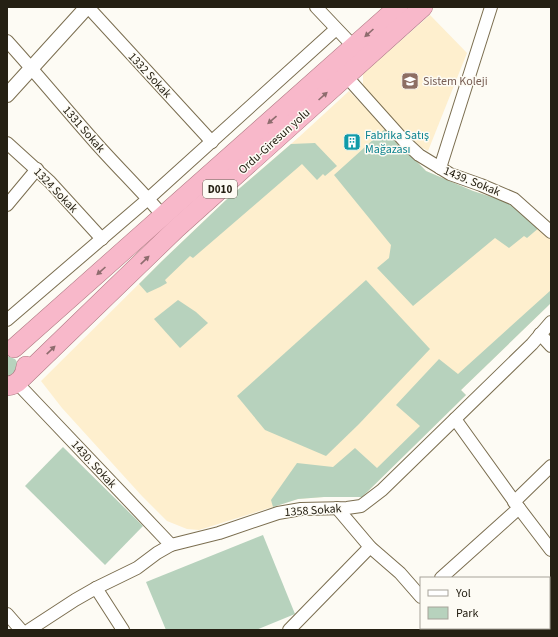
<svg xmlns="http://www.w3.org/2000/svg" width="558" height="637" font-family="'Source Sans 3',sans-serif">
  <style>
    .built { fill: #feefce }
    .green { fill: #b7d2bd }
    .lines { fill: none; stroke-linecap: round; stroke-linejoin: round }
    .minor-casing { stroke: #7b6e50; stroke-width: 14 }
    .tertiary-casing { stroke: #7b6e50; stroke-width: 16 }
    .trunk-casing { stroke: #ae7881; stroke-width: 20 }
    .minor { stroke: #fff; stroke-width: 12 }
    .tertiary { stroke: #fff; stroke-width: 14 }
    .trunk { stroke: #f8b8ca; stroke-width: 19 }
    .oneway { fill: #8e6c6e }
    .labels { text-anchor: middle; stroke-width: 3; stroke-linejoin: round; paint-order: stroke }
    .shield { fill: #fdfbf4; stroke: #666256; stroke-width: 1 }
    .shield-label { font-size: 11px; font-weight: bold; fill: #252013 }
    .street-label { font-size: 12px; fill: #252013; stroke: #fdfbf4 }
    .education-label { font-size: 12px; fill: #785e54; stroke: #fdfbf4; text-anchor: start }
    .culture-label { font-size: 12px; fill: #0d838f; stroke: #fdfbf4; text-anchor: start }
  </style>
  <rect width="100%" height="100%" fill="#fdfbf4"/>
  <g class="built">
    <path d="M430 15 467 53 428 151 419 146 363 88V74Z"/>
    <path d="M349 91 426 171 473 191 507 202 538 226 551 240V303L461 390 466 395 362 497H324L298 499 199 530 187 529 167 521 141 495 62 408 41 381 162 261 226 200 299 137Z"/>
  </g>
  <g class="green">
    <path d="M385 129 426 171 473 191 507 202 540 227 527 238 524 236 509 248 495 238 413 306 377 268 389 258 391 245 334 175Z"/>
    <path d="M315 143 337 166 325 176 323 174 317 180 302 164 193 258 190 256 165 280 167 283 160 287 147 293 139 284 162 261 226 200 291 144Z"/>
    <path d="M366 280 430 349 359 424 326 456 265 430 237 396Z"/>
    <path d="M551 290V303L461 390 466 395 362 497H324L298 499 273 507 271 500 297 463 333 467 355 448 377 468 420 426 396 405 439 359 458 374Z"/>
    <path d="M178 300 196 312 208 323 180 348 154 319Z"/>
    <path d="M7 356 15 359 17 362 18 369 7 379Z"/>
    <path d="M63 447 143 526 105 565 25 486Z"/>
    <path d="M263 535 295 614 256 630H166L146 582Z"/>
  </g>
  <g class="lines">
    <defs>
      <g id="minor">
        <path d="M88 7 212 142"/>
        <path d="M316 7 354 47"/>
        <path d="M7 41C37 74 65 108 95 142 117 167 141 190 163 216"/>
        <path d="M346 76 406 143 419 155 450 174 481 185 514 199 551 232"/>
        <path d="M7 143 50 182 102 239"/>
        <path d="M440 168 491 7"/>
        <path d="M7 205 37 169"/>
        <path d="M7 320 148 199 336 29"/>
        <path d="M540 334 551 346"/>
        <path d="M17 383 171 545"/>
        <path d="M455 419 519 508 551 550"/>
        <path d="M514 502 551 466"/>
        <path d="M337 508 370 547 400 573 421 597"/>
        <path d="M441 578 519 508"/>
        <path d="M96 588 123 630"/>
        <path d="M549 612 551 611"/>
        <path d="M7 614 21 630"/>
        <path d="M447 628 448 630"/>
        <path d="M29 630 75 600 96 588 137 568 157 553 171 545 219 533 278 513 301 509 347 508 361 506 382 490 532 344 551 322"/>
        <path d="M289 630 370 547"/>
        <path d="M528 630 530 628"/>
      </g>
      <path id="tertiary" d="M7 95 87 7"/>
      <g id="trunk">
        <path d="M14 348 398 7"/>
        <path d="M23 377 176 229 423 7"/>
        <path d="M7 386C18 385 25 377 26 366"/>
      </g>
    </defs>
    <use href="#minor" class="minor-casing"/>
    <use href="#tertiary" class="tertiary-casing"/>
    <use href="#trunk" class="trunk-casing"/>
    <use href="#minor" class="minor"/>
    <use href="#tertiary" class="tertiary"/>
    <use href="#trunk" class="trunk"/>
  </g>
  <defs><path id="oneway-solid" d="M-6-.8H1V-3.2L6.5 0L1 3.2V.8H-6Z"/></defs>
  <g class="oneway">
    <use href="#oneway-solid" transform="translate(369 33) rotate(138)"/>
    <use href="#oneway-solid" transform="translate(323 96) rotate(-42)"/>
    <use href="#oneway-solid" transform="translate(272 120) rotate(139)"/>
    <use href="#oneway-solid" transform="translate(145 260) rotate(-44)"/>
    <use href="#oneway-solid" transform="translate(101 271) rotate(138)"/>
    <use href="#oneway-solid" transform="translate(51 350) rotate(-44)"/>
  </g>
  <defs>
    <symbol id="school-square" viewBox="-11 -11 22 22"><rect x="-9" y="-9" width="18" height="18" rx="4" fill="#8d6e63" stroke="#fdfbf4"/><path d="M0-5L7-2L0 1L-7-2ZM-4 1L0 2.5L4 1V4Q0 6-4 4Z" fill="#fff"/></symbol>
    <symbol id="building-square" viewBox="-11 -11 22 22"><rect x="-9" y="-9" width="18" height="18" rx="4" fill="#0f9aa8" stroke="#fdfbf4"/><path d="M-4-6H4V6H1V3H-1V6H-4ZM-2.5-4.3h1.7v1.8h-1.7ZM.8-4.3h1.7v1.8H.8ZM-2.5-1h1.7V.8h-1.7ZM.8-1h1.7V.8H.8Z" fill="#fff"/></symbol>
  </defs>
  <g fill-rule="evenodd">
    <use href="#school-square" x="400" y="71" width="20" height="20"/>
    <use href="#building-square" x="342" y="132" width="20" height="20"/>
  </g>
  <g class="labels">
    <rect class="shield" x="203" y="180" width="34" height="18" rx="3"/>
    <g class="shield-label">
      <text x="220" y="193">D010</text>
    </g>
    <g class="street-label">
      <text transform="translate(150 75) rotate(47)" y="4">1332 Sokak</text>
      <text transform="translate(84 129) rotate(49)" y="4">1331 Sokak</text>
      <text transform="translate(274 141) rotate(-42)" y="4">Ordu-Giresun yolu</text>
      <text transform="translate(472 181) rotate(22)" y="4">1439. Sokak</text>
      <text transform="translate(56 190) rotate(46)" y="4">1324 Sokak</text>
      <text transform="translate(94 464) rotate(47)" y="4">1430. Sokak</text>
      <text transform="translate(313 510) rotate(-4)" y="4">1358 Sokak</text>
    </g>
    <g class="education-label">
      <text x="423" y="85">Sistem Koleji</text>
    </g>
    <g class="culture-label">
      <text x="365" y="139">Fabrika Satış<tspan x="365" dy="14">Mağazası</tspan></text>
    </g>
  </g>
  <rect width="558" height="637" fill="none" stroke="#252013" stroke-width="16"/>
  <rect x="420" y="577" width="130" height="52" fill="#fdfbf4" stroke="#a7a39a"/>
  <rect x="428" y="590" width="20" height="6" fill="#ffffff" stroke="#a7a39a"/>
  <text x="456" y="597" font-size="12" fill="#252013">Yol</text>
  <rect x="428" y="607" width="20" height="12" fill="#b7d2bd" stroke="#a7a39a"/>
  <text x="456" y="617" font-size="12" fill="#252013">Park</text>
</svg>
